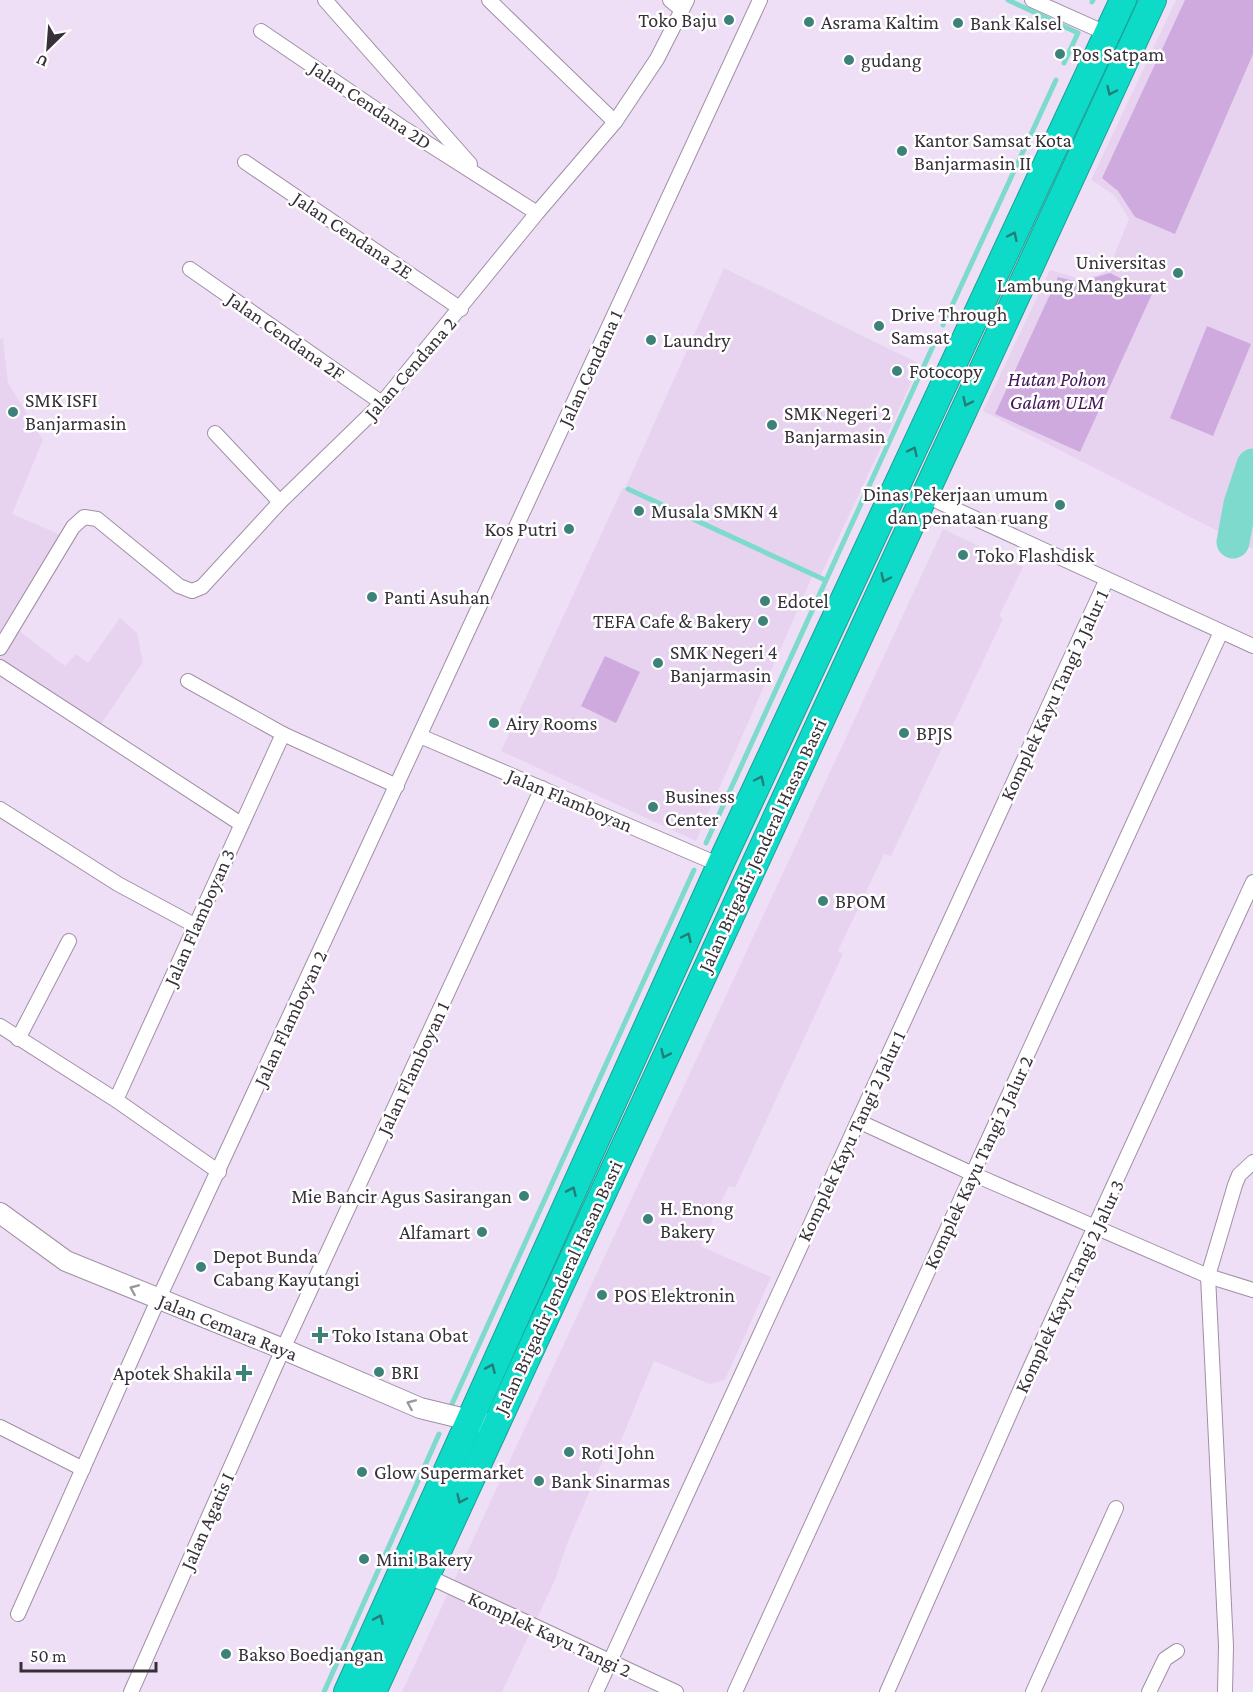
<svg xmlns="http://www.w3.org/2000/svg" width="1253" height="1692" font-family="'Crimson Pro',serif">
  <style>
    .built { fill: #e7d3f0 }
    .green { fill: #cfaadf }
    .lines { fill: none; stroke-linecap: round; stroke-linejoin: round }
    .stream { stroke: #7edacc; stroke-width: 5 }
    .river { stroke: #7edacc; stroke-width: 33 }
    .street-casing { stroke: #9f90a5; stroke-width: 16 }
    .secondary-casing { stroke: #9f90a5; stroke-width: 22 }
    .highway-casing { stroke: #1c9f95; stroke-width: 28 }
    .street { stroke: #fff; stroke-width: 14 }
    .secondary { stroke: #fff; stroke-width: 20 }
    .highway { stroke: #0ddbc7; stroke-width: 26 }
    .oneway { stroke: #247d79 }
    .oneway2 { stroke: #9b989c }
    .poi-dot { fill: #3c8278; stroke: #fff; stroke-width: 2 }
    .labels { text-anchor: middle; stroke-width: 5; stroke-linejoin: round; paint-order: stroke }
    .poi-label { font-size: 20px; fill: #373039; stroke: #fff; text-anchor: start }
    .street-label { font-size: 20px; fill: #373039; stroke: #fff }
    .park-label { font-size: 20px; font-style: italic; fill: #461458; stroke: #fff }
  </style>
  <rect width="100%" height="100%" fill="#efdff6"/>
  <g class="built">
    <path d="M1176 0H1253V549L983 411 1050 270 1081 279 1098 275 1108 270 1129 219 1114 195 1091 180Z"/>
    <path d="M724 268 920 364 820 577 626 486Z"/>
    <path d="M0 339H3L8 383 43 440 12 514 61 535 18 630 65 666 76 654 88 663 120 618 137 633 143 662 99 727 0 660Z"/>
    <path d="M623 487 813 575 696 841 501 751Z"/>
    <path d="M943 529 1023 567 999 616 1003 619 891 856 884 854 838 951 843 954 735 1188 729 1186 700 1246 771 1277 725 1380 710 1384 654 1361 614 1457 606 1453 567 1544 555 1580 502 1692H402Z"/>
  </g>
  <g class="green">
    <path d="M1185 0H1253V54L1175 234 1135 217 1118 191 1102 178Z"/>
    <path d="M1110 273 1152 294 1080 452 995 414 1058 277 1079 282Z"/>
    <path d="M1207 326 1251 344 1213 436 1170 418Z"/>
    <path d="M605 656 640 672 616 723 581 706Z"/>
  </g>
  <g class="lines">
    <g class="stream">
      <path d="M1008 0 1078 33 1064 63"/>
      <path d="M1092 2 1093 0"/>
      <path d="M943 325 1056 80"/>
      <path d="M628 489 825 580"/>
      <path d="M706 843 933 346"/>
      <path d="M452 1404 694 870"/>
      <path d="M324 1692 439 1434"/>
    </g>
    <path class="river" d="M1233 542 1240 504 1253 465"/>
    <defs>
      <g id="street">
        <path d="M325 0 470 164"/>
        <path d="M489 0 615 122"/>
        <path d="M670 0 682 10"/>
        <path d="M1032 0 1108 34"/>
        <path d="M261 31 405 129 537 213"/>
        <path d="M245 162 461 309"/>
        <path d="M190 269 382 403"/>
        <path d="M215 433 280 502"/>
        <path d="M924 495 1253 646"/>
        <path d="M0 648 73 527 84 517 97 519 179 586 192 591 202 587 280 502 382 403 537 213 615 122 657 59 687 0"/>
        <path d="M0 667 241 824"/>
        <path d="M188 681 283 734 397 786"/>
        <path d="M420 736 720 865"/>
        <path d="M0 809 118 884 196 926"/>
        <path d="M0 1026 116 1100 219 1172"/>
        <path d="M18 1039 69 941"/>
        <path d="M116 1100 283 734"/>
        <path d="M858 1121 973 1174 1208 1276 1253 1290"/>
        <path d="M0 1427 83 1469"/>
        <path d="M425 1575 676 1692"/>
        <path d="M18 1614 158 1300 760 0"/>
        <path d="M131 1692 283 1349 542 788"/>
        <path d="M596 1692 1106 581"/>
        <path d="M735 1692 1221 632"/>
        <path d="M887 1692 1030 1368 1253 882"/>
        <path d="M1033 1692 1116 1508"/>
        <path d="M1149 1692 1165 1659 1177 1651"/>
        <path d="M1225 1692 1226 1646 1208 1276 1235 1185 1239 1175 1253 1162"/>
      </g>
      <path id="secondary" d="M0 1213 66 1261 283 1349 420 1408 494 1426"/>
      <g id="highway">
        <path d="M347 1692 720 865 1123 0"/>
        <path d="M373 1692 1153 0"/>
      </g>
    </defs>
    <use href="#street" class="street-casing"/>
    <use href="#secondary" class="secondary-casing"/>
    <use href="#highway" class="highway-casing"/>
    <use href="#street" class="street"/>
    <use href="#secondary" class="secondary"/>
    <use href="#highway" class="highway"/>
  </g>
  <defs><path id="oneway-chevron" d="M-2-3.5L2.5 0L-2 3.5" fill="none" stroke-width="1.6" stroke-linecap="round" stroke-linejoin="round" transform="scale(1.5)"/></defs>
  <g class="oneway">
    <use href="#oneway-chevron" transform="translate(1111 91) rotate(115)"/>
    <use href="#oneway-chevron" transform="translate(1013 236) rotate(-65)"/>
    <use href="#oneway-chevron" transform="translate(967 402) rotate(115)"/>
    <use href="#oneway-chevron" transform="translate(913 451) rotate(-65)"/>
    <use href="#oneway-chevron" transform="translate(885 578) rotate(115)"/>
    <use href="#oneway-chevron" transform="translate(760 780) rotate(-65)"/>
    <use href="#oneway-chevron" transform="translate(687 937) rotate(-65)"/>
    <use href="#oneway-chevron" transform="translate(665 1054) rotate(115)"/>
    <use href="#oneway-chevron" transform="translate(572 1191) rotate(-66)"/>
    <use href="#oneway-chevron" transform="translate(491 1368) rotate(-66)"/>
    <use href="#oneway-chevron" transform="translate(461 1499) rotate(115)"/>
    <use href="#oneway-chevron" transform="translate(379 1619) rotate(-66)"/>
  </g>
  <g class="oneway2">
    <use href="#oneway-chevron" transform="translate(134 1289) rotate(-157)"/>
    <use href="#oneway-chevron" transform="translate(411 1404) rotate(-157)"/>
  </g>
  <g class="poi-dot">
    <circle cx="729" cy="20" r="6"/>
    <circle cx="809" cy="22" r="6"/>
    <circle cx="958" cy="23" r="6"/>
    <circle cx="1060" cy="54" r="6"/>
    <circle cx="849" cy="60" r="6"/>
    <circle cx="902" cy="151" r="6"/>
    <circle cx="1178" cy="273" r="6"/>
    <circle cx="879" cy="326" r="6"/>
    <circle cx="651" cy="340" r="6"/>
    <circle cx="897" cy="371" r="6"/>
    <circle cx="13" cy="412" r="6"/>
    <circle cx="772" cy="425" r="6"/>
    <circle cx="1060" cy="505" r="6"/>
    <circle cx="639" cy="511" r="6"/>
    <circle cx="569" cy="529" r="6"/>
    <circle cx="963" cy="555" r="6"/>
    <circle cx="372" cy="597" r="6"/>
    <circle cx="765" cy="601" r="6"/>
    <circle cx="763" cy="621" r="6"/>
    <circle cx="658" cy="663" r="6"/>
    <circle cx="494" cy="723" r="6"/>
    <circle cx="904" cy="733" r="6"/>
    <circle cx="653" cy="807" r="6"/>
    <circle cx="823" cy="901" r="6"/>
    <circle cx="524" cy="1196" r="6"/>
    <circle cx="648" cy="1219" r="6"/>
    <circle cx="482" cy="1232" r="6"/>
    <circle cx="201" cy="1267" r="6"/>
    <circle cx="602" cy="1295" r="6"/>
    <path d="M317 1326h6v6h6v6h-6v6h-6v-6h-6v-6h6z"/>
    <circle cx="379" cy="1372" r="6"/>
    <path d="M241 1364h6v6h6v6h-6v6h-6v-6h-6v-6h6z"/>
    <circle cx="569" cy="1452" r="6"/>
    <circle cx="362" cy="1472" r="6"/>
    <circle cx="539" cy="1481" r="6"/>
    <circle cx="364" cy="1559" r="6"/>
    <circle cx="226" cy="1654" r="6"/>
  </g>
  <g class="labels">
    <g class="poi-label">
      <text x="717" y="27" text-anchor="end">Toko Baju</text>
      <text x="821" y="29">Asrama Kaltim</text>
      <text x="970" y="30">Bank Kalsel</text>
      <text x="1072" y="61">Pos Satpam</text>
      <text x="861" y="67">gudang</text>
      <text x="914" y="147">Kantor Samsat Kota<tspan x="914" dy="23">Banjarmasin II</tspan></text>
      <text x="1166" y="269" text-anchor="end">Universitas<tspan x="1166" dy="23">Lambung Mangkurat</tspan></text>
      <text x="891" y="321">Drive Through<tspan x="891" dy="23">Samsat</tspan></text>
      <text x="663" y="347">Laundry</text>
      <text x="909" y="378">Fotocopy</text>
      <text x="25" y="407">SMK ISFI<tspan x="25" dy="23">Banjarmasin</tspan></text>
      <text x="784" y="420">SMK Negeri 2<tspan x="784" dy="23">Banjarmasin</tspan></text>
      <text x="1048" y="501" text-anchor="end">Dinas Pekerjaan umum<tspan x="1048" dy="23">dan penataan ruang</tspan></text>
      <text x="651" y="518">Musala SMKN 4</text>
      <text x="557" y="536" text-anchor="end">Kos Putri</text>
      <text x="975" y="562">Toko Flashdisk</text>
      <text x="384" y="604">Panti Asuhan</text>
      <text x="777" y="608">Edotel</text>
      <text x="751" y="628" text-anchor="end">TEFA Cafe &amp; Bakery</text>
      <text x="670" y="659">SMK Negeri 4<tspan x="670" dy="23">Banjarmasin</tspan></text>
      <text x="506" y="730">Airy Rooms</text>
      <text x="916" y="740">BPJS</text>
      <text x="665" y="803">Business<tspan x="665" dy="23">Center</tspan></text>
      <text x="835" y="908">BPOM</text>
      <text x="512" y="1203" text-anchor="end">Mie Bancir Agus Sasirangan</text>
      <text x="660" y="1215">H. Enong<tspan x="660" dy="23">Bakery</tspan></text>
      <text x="470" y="1239" text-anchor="end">Alfamart</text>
      <text x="213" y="1263">Depot Bunda<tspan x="213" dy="23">Cabang Kayutangi</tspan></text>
      <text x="614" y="1302">POS Elektronin</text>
      <text x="332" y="1342">Toko Istana Obat</text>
      <text x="391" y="1379">BRI</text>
      <text x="232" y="1380" text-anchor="end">Apotek Shakila</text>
      <text x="581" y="1459">Roti John</text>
      <text x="374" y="1479">Glow Supermarket</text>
      <text x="551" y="1488">Bank Sinarmas</text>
      <text x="376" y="1566">Mini Bakery</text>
      <text x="238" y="1661">Bakso Boedjangan</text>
    </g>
    <g class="street-label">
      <text transform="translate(371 105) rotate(34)" y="7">Jalan Cendana 2D</text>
      <text transform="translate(353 235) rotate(34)" y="7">Jalan Cendana 2E</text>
      <text transform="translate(286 336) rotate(35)" y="7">Jalan Cendana 2F</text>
      <text transform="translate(410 368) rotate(-49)" y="7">Jalan Cendana 2</text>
      <text transform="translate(590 368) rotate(-65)" y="7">Jalan Cendana 1</text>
      <text transform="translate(1054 695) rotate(-65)" y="7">Komplek Kayu Tangi 2 Jalur 1</text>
      <text transform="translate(570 800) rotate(23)" y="7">Jalan Flamboyan</text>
      <text transform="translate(762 845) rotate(-65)" y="7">Jalan Brigadir Jenderal Hasan Basri</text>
      <text transform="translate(199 917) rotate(-66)" y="7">Jalan Flamboyan 3</text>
      <text transform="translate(290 1018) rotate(-65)" y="7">Jalan Flamboyan 2</text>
      <text transform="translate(413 1068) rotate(-65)" y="7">Jalan Flamboyan 1</text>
      <text transform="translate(851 1136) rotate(-65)" y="7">Komplek Kayu Tangi 2 Jalur 1</text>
      <text transform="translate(978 1162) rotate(-65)" y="7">Komplek Kayu Tangi 2 Jalur 2</text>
      <text transform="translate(1069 1286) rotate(-65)" y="7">Komplek Kayu Tangi 2 Jalur 3</text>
      <text transform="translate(558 1287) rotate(-65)" y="7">Jalan Brigadir Jenderal Hasan Basri</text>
      <text transform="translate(228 1327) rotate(22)" y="7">Jalan Cemara Raya</text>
      <text transform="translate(207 1521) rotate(-66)" y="7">Jalan Agatis I</text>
      <text transform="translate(550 1634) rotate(25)" y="7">Komplek Kayu Tangi 2</text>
    </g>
    <g class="park-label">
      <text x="1057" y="386">Hutan Pohon<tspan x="1057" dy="23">Galam ULM</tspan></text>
    </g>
  </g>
  <g transform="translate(48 48) rotate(205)" stroke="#ffffff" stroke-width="4.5" paint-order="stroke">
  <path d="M0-4.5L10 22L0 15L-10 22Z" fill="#373039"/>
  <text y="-9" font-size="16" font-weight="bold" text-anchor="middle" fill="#373039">U</text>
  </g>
  <path d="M21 1662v9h135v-9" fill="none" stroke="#373039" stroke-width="3"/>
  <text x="30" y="1662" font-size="18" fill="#373039" stroke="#ffffff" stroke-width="4.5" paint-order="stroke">50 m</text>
</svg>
